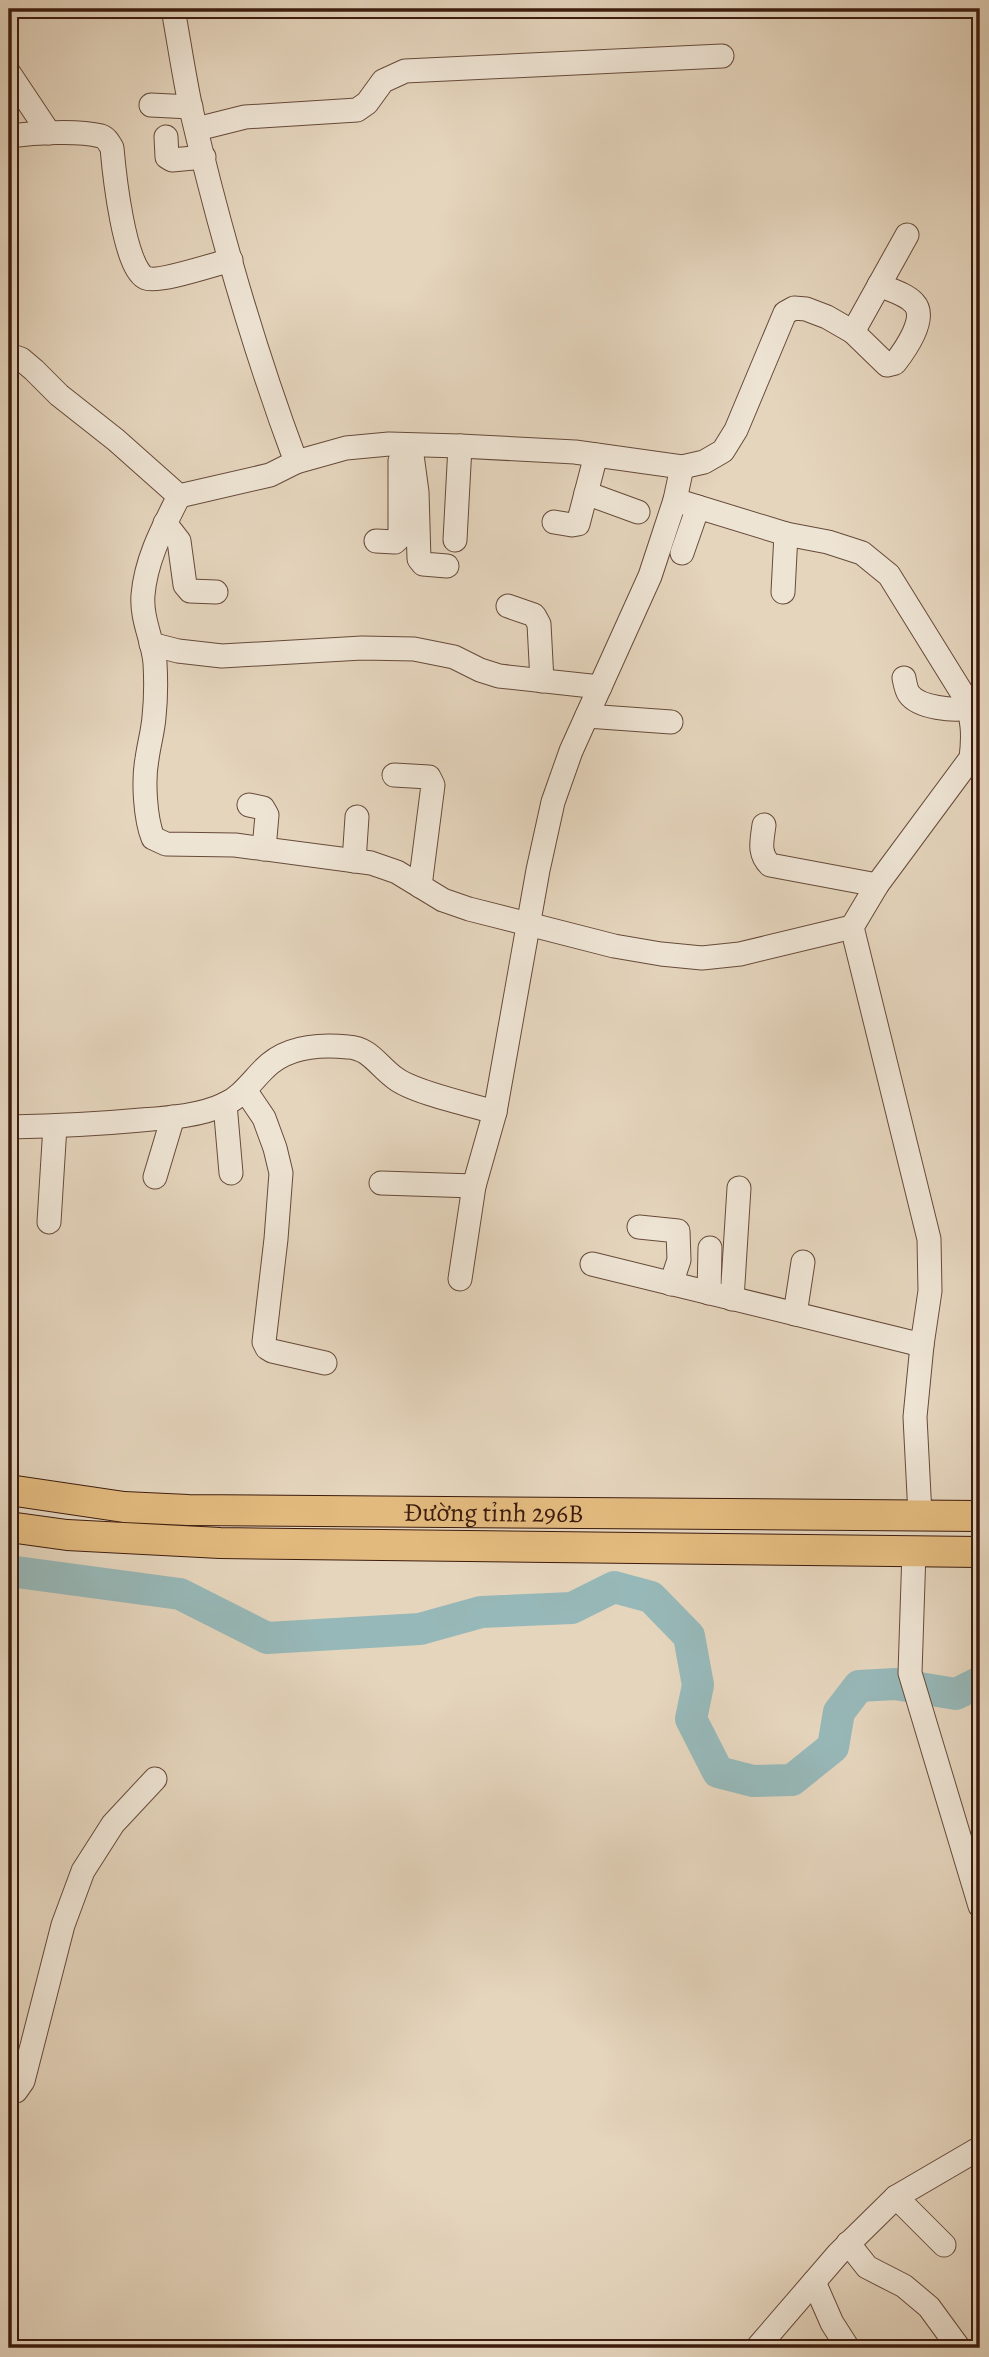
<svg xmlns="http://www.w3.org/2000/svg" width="989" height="2357" font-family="Alegreya,serif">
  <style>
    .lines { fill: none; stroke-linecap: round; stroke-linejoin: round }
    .river { stroke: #97b8b8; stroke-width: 32 }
    .minor-casing { stroke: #674a3a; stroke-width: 25 }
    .major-casing { stroke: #3d1c0e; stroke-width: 32 }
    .minor { stroke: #eee4d4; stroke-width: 23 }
    .major { stroke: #e2ba7e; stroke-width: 30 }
    .labels { text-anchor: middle; stroke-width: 6; stroke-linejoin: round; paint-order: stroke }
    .street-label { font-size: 26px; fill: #3d1c0e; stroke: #eee4d4 }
  </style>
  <rect width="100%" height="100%" fill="#e5d5bd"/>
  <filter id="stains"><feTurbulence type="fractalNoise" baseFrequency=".00286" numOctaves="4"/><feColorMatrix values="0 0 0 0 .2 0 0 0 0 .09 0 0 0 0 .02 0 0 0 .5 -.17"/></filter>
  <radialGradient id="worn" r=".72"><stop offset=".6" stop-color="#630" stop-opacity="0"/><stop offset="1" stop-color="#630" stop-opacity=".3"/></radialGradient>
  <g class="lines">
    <path class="river" d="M9 1571 180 1594 267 1638 420 1629 481 1612 572 1608 614 1587 651 1597 689 1636 698 1685 691 1719 718 1772 753 1781 792 1780 833 1747 839 1712 859 1686 895 1684 956 1694 980 1682"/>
    <defs>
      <g id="minor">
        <path d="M173 9C179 42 184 76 191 109 219 228 253 347 296 462"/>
        <path d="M9 73 49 133"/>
        <path d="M151 105 191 107"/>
        <path d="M197 129 245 117 357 110 367 103 383 81 405 71 722 56"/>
        <path d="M9 136C34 133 77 130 101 136 107 138 109 143 112 148 114 171 124 269 146 278 159 283 215 264 231 260"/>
        <path d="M166 137 167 157 172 160 204 157"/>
        <path d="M853 332 907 235"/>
        <path d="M9 355 21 359 34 370 59 395 116 440 179 496 270 475 296 462 346 448 389 444 460 446 575 452 682 467 704 462 723 451 736 430 785 313 794 308 806 309 827 317 853 332 887 365 895 363C905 350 928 318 914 303 906 294 890 290 879 285"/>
        <path d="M412 455 417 492 419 559 423 564 447 566"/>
        <path d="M586 493 638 512"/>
        <path d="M179 496C163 528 146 559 143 595 141 619 153 640 155 663 156 681 156 699 154 717 153 731 149 744 147 759 143 780 145 818 153 838L166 844 235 845 371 863 397 872 443 900 469 909 614 946 661 954 702 958 740 954 852 927"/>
        <path d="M554 522 572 525 578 524 596 455"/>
        <path d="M165 523 179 541 185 585 190 591 216 592"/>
        <path d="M455 540 460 446"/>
        <path d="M376 541 395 542 400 537V461"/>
        <path d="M682 553 698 507"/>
        <path d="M783 592 786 534"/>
        <path d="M508 606 534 615 539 624 542 681"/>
        <path d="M151 644 178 651 222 656 362 648 414 649 454 657 480 670 499 676 600 687"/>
        <path d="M904 678C905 683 906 690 909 694 919 708 954 711 969 708"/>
        <path d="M587 716 671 722"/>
        <path d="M394 775 429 777 433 785 420 886"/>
        <path d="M249 805 263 808 267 815 264 849"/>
        <path d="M764 825C762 841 758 853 770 865L877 885"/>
        <path d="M354 861 357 817"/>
        <path d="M245 1090 264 1118 275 1148 281 1173 276 1239 264 1342 267 1348 272 1351 325 1363"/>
        <path d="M225 1104 231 1173"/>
        <path d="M9 1127C53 1126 97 1124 141 1120 168 1118 200 1116 225 1104 241 1097 252 1081 264 1069 285 1047 319 1044 348 1047 370 1048 378 1066 395 1078 412 1092 471 1105 495 1112"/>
        <path d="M155 1177 173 1117"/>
        <path d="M381 1183 474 1186"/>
        <path d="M49 1222 55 1126"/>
        <path d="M639 1227 678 1231 679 1260 671 1284"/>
        <path d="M592 1264 922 1345 930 1291 929 1239 852 927 877 885 971 758C974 734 973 718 964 696L889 575 862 553 828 542 786 534 675 500"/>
        <path d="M460 1279 474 1186 495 1112 538 870 553 802 571 751 650 576 675 500 682 467"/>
        <path d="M709 1293 710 1248"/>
        <path d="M732 1299 739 1188"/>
        <path d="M795 1314 803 1262"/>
        <path d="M920 1515 915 1417 922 1345"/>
        <path d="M914 1551 910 1673 980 1906"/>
        <path d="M9 2092 16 2091 23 2081 63 1925 83 1871 113 1824 155 1779"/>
        <path d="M896 2197 944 2245"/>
        <path d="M848 2243 867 2267 904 2286 929 2307 959 2348"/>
        <path d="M814 2282 832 2323 848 2348"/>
        <path d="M757 2348 838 2254 896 2197 980 2148"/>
      </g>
      <g id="major">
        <path id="s1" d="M9 1490 124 1507 188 1510 980 1516"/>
        <path d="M9 1527 67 1535 220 1543 980 1552"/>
      </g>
    </defs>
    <use href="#minor" class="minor-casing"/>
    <use href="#major" class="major-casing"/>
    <use href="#minor" class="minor"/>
    <use href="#major" class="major"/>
  </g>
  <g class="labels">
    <g class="street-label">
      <text dy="9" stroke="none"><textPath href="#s1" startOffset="486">Đường tỉnh 296B</textPath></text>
    </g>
  </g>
  <rect width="989" height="2357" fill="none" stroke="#e5d5bd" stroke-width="35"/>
  <rect x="10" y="10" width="968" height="2336" fill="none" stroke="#3d1c0e" stroke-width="3.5"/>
  <rect x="18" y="18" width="954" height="2322" fill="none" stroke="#3d1c0e" stroke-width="2"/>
  <rect width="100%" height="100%" filter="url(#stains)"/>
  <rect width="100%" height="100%" fill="url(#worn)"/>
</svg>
